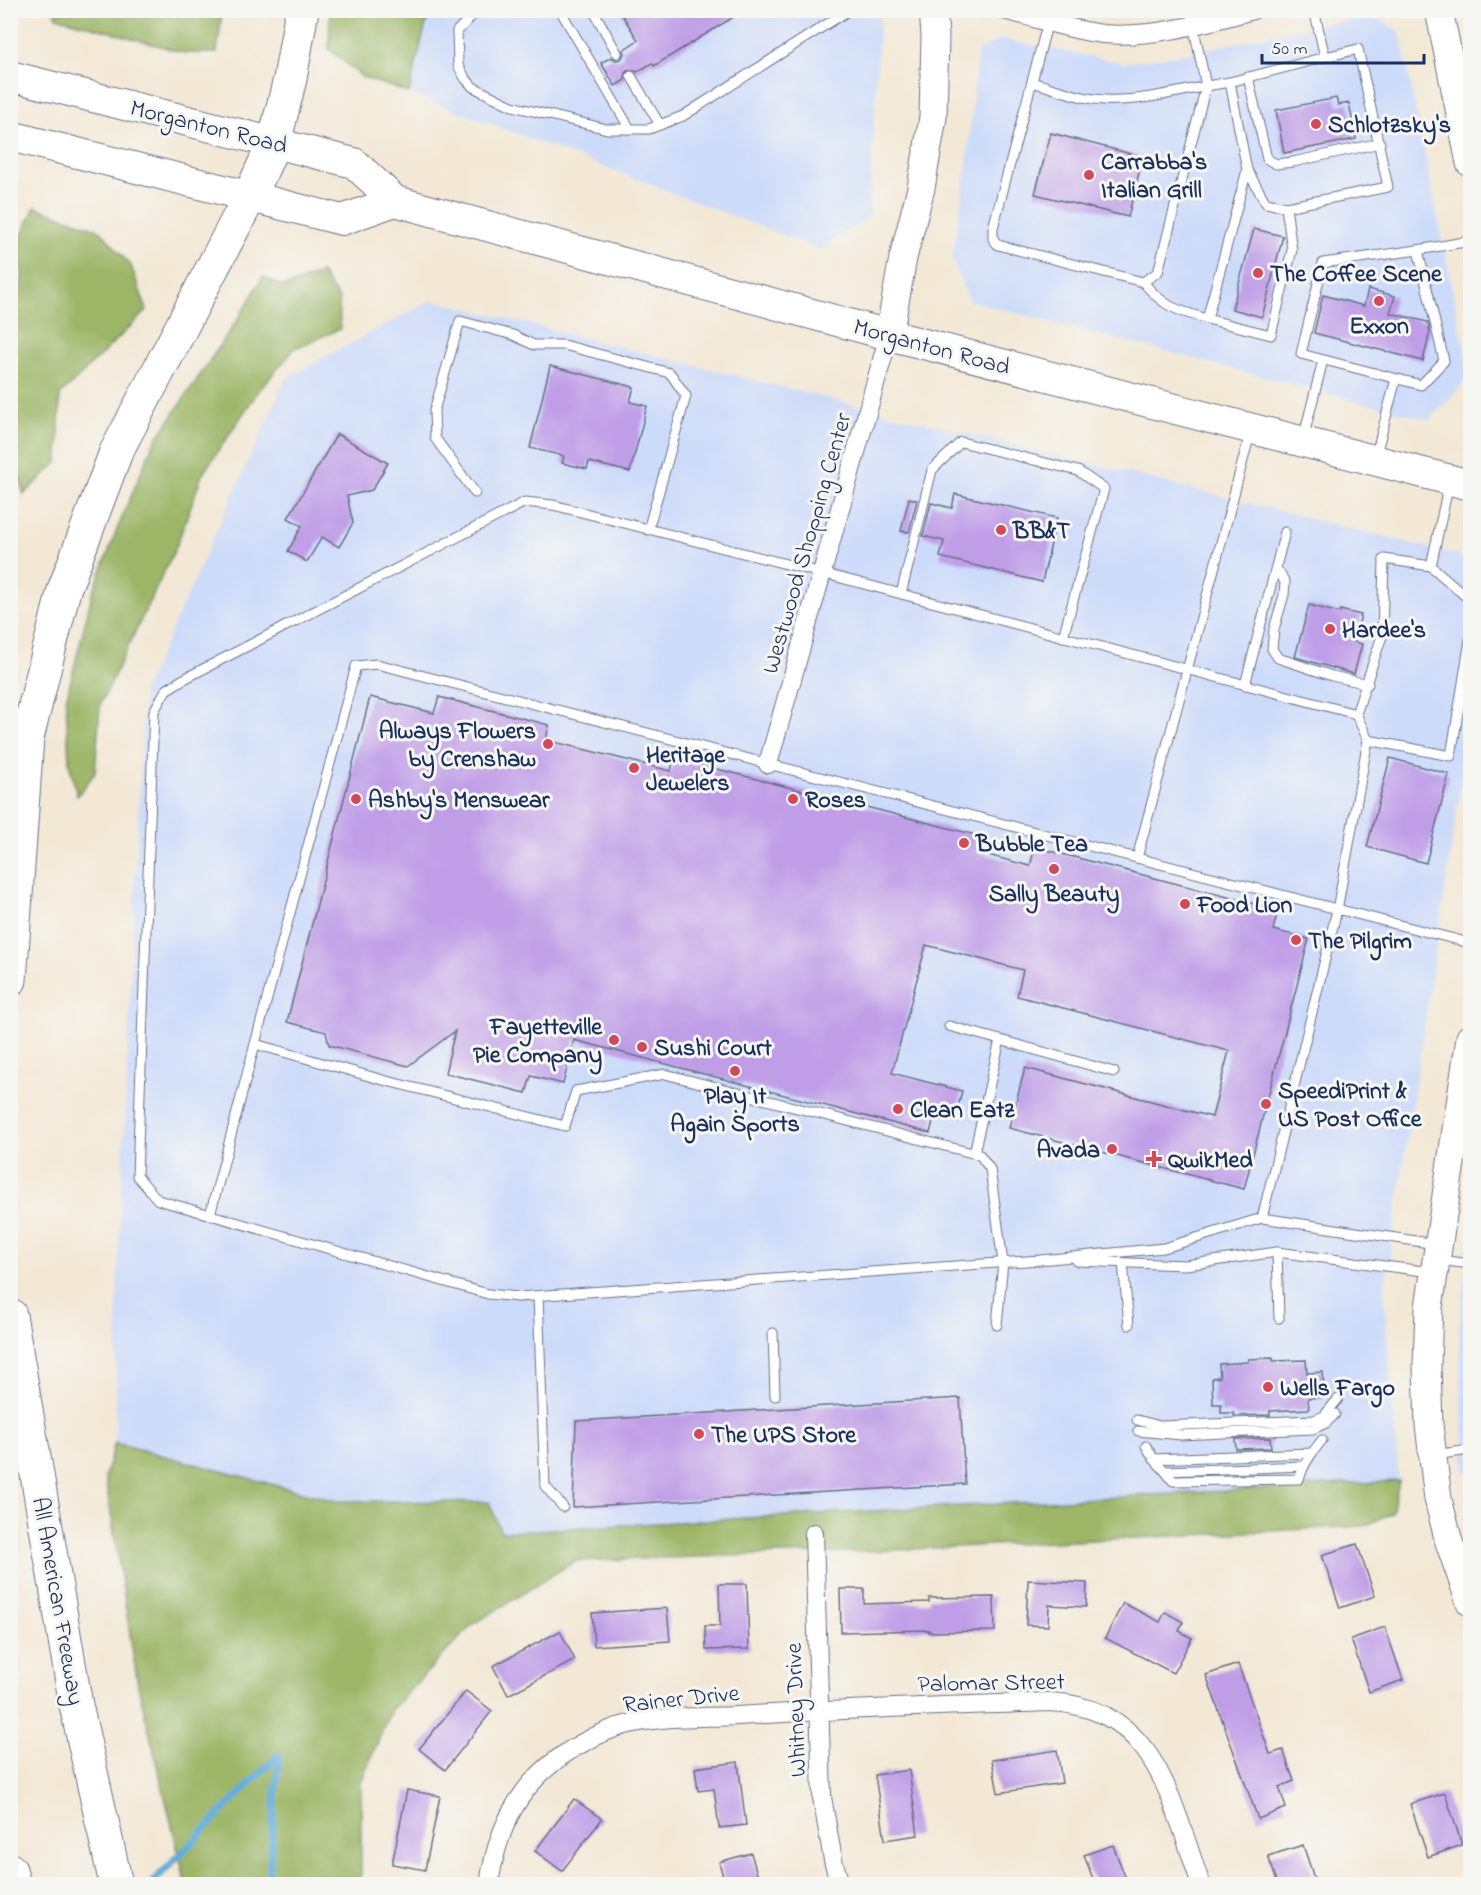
<svg xmlns="http://www.w3.org/2000/svg" width="1481" height="1895" font-family="'Indie Flower',sans-serif">
  <style>
    .built { fill: #cddbfa }
    .forest { fill: #9cb566; stroke: #5c7262; stroke-width: 1.5 }
    .lines { fill: none; stroke-linecap: round; stroke-linejoin: round }
    .stream { stroke: #62adda; stroke-width: 7 }
    .building { fill: #bf9ee7 }
    .lane-casing { stroke: #677088; stroke-width: 11 }
    .street-casing { stroke: #677088; stroke-width: 20 }
    .secondary-casing { stroke: #677088; stroke-width: 29 }
    .primary-casing { stroke: #677088; stroke-width: 32 }
    .highway-casing { stroke: #677088; stroke-width: 35 }
    .lane { stroke: #fff; stroke-width: 9 }
    .street { stroke: #fff; stroke-width: 18 }
    .secondary { stroke: #fff; stroke-width: 27 }
    .primary { stroke: #fff; stroke-width: 30 }
    .highway { stroke: #fff; stroke-width: 33 }
    .poi-dot { fill: #d1495b; stroke: #f6f6f2; stroke-width: 2 }
    .labels { text-anchor: middle; stroke-width: 6; stroke-linejoin: round; paint-order: stroke }
    .poi-label { font-size: 24px; font-weight: bold; fill: #1b2f5e; stroke: #f6f6f2; text-anchor: start }
    .street-label { font-size: 24px; fill: #1b2f5e; stroke: #f6f6f2 }
  </style>
  <rect width="100%" height="100%" fill="#f6f6f2"/>
  <filter id="ink" filterUnits="userSpaceOnUse"><feTurbulence type="fractalNoise" baseFrequency=".0167" numOctaves="2"/><feDisplacementMap in="SourceGraphic" scale="12" xChannelSelector="R" yChannelSelector="G"/><feConvolveMatrix kernelMatrix="1 2 1 2 8 2 1 2 1" color-interpolation-filters="sRGB"/></filter>
  <filter id="wash" filterUnits="userSpaceOnUse"><feTurbulence type="fractalNoise" baseFrequency=".008" numOctaves="4" result="noise"/><feDisplacementMap in="SourceGraphic" scale="24" xChannelSelector="R" yChannelSelector="G"/><feGaussianBlur stdDeviation="1.35" result="paint"/><feColorMatrix in="noise" values="0 0 0 0 0 0 0 0 0 0 0 0 0 0 0 0 0 1.4 0 .05"/><feComposite in="paint" operator="in"/></filter>
  <g filter="url(#wash)">
    <rect width="100%" height="100%" fill="#f3e8d5"/>
    <g class="built">
      <path d="M429 11H880L869 216 820 249 409 93Z"/>
      <path d="M1373 14 1400 32 1470 376 1430 420 970 301 952 260 967 164 977 52 1001 39 1123 63 1176 55Z"/>
      <path d="M432 300 1470 558V724L1384 1292 1399 1481 500 1532 488 1502 336 1501 115 1443 118 1265 144 690 286 378Z"/>
      <path d="M1470 1229V1471L1465 1472 1459 1334Z"/>
    </g>
    <g class="forest">
      <path d="M54 11H222L217 53H185L56 17Z"/>
      <path d="M330 11H429L409 93 362 77 329 49Z"/>
      <path d="M35 207 100 230 131 266 147 310 60 395 58 462 24 494 13 457 19 420 11 390 10 328 22 279 19 241Z"/>
      <path d="M321 273 339 299 340 329 295 348 257 393 202 475 176 547 100 705 95 773 77 796 69 762 66 700 92 595 118 527 153 444 240 316 263 277 284 287Z"/>
      <path d="M115 1443 336 1501 489 1502 501 1532 1399 1481 1392 1513 1365 1526 875 1551 575 1561 472 1625 391 1710 361 1782V1884H186L138 1685 105 1476Z"/>
    </g>
    <g class="lines">
      <path class="stream" d="M151 1884 279 1754 268 1884"/>
    </g>
    <g id="blocks">
      <g class="building">
        <path d="M619 10H745L654 66 652 63 637 72 634 70H628L625 73V80L615 86 601 63 611 57 616 60 621 59 624 54 623 50 638 40Z"/>
        <path d="M1336 98 1338 105 1349 103 1356 139 1284 153 1276 110Z"/>
        <path d="M1051 133 1143 157 1128 217 1035 194Z"/>
        <path d="M1254 229 1283 236 1262 317 1232 309Z"/>
        <path d="M1368 289 1395 296 1390 313 1428 322 1430 332 1423 361 1314 333 1323 295 1364 306Z"/>
        <path d="M550 366 634 387 630 402 647 406 630 472 589 462 587 469 562 463 564 456 530 448Z"/>
        <path d="M337 434 388 463 372 490 347 496 353 523 339 547 322 537 307 562 288 551 302 526 288 518Z"/>
        <path d="M955 494 1057 518 1042 582 940 557 944 541 923 536 931 503 952 508Z"/>
        <path d="M909 498 917 500 909 532 901 531Z"/>
        <path d="M1309 605 1340 613V610L1361 615 1354 642 1362 644 1354 674 1295 657Z"/>
        <path d="M370 697 434 713 439 697 549 725 546 740 671 771 674 758 980 836 976 852 1030 866 1035 847 1278 910 1273 930 1309 939 1244 1189 1009 1128 1025 1068 1212 1117 1229 1051 1017 996 1023 970 926 945 892 1073 962 1091 956 1115 936 1110 930 1133 574 1040 563 1084 531 1076 526 1093 445 1073 455 1031 408 1066 329 1045 326 1032 287 1022Z"/>
        <path d="M1390 758 1449 774 1426 863 1367 847Z"/>
        <path d="M1273 1358V1361L1306 1360 1307 1373 1323 1372 1324 1397 1308 1398 1309 1409 1270 1411V1415L1234 1416V1413H1221V1404H1213L1212 1378 1220 1377 1219 1364 1248 1362V1359Z"/>
        <path d="M960 1398 965 1484 573 1507 576 1421Z"/>
        <path d="M1270 1438 1271 1448 1236 1449 1235 1439Z"/>
        <path d="M1357 1544 1375 1596 1340 1608 1322 1555Z"/>
        <path d="M1028 1580 1087 1583 1086 1607 1049 1605 1048 1626 1026 1625Z"/>
        <path d="M719 1584H747L749 1649 706 1650 705 1626H720Z"/>
        <path d="M840 1589H864V1604L929 1602V1598L994 1597 995 1631 929 1632V1630L841 1632Z"/>
        <path d="M1123 1603 1160 1622 1165 1612 1183 1622 1179 1631 1192 1638 1173 1673 1105 1638Z"/>
        <path d="M667 1608 670 1641 594 1646 592 1613Z"/>
        <path d="M1385 1627 1403 1680 1369 1692 1351 1639Z"/>
        <path d="M560 1631 575 1660 508 1695 493 1666Z"/>
        <path d="M1238 1664 1270 1754 1283 1750 1294 1781 1279 1787 1286 1808 1258 1819 1206 1675Z"/>
        <path d="M466 1691 492 1711 445 1770 419 1749Z"/>
        <path d="M1057 1750 1062 1783 998 1793 992 1760Z"/>
        <path d="M738 1762 746 1825 719 1828 714 1789 698 1791 695 1768Z"/>
        <path d="M909 1770 918 1835 885 1840 875 1775Z"/>
        <path d="M407 1790 440 1796 425 1870 392 1864Z"/>
        <path d="M1445 1793 1462 1845 1428 1857 1410 1804Z"/>
        <path d="M574 1799 602 1819 562 1871 535 1851Z"/>
        <path d="M1113 1845 1128 1884H1095L1084 1855Z"/>
        <path d="M1303 1845 1316 1884H1278L1268 1856Z"/>
        <path d="M751 1853 760 1884H725L719 1862Z"/>
      </g>
    </g>
  </g>
  <g filter="url(#ink)">
    <use href="#blocks" fill-opacity="0" stroke="#677088" stroke-width="1.5"/>
    <g class="lines">
      <defs>
        <g id="lane">
          <path d="M478 10 457 31 458 65 465 78 473 87 512 106 607 129H649L683 116 849 10"/>
          <path d="M560 10 630 129"/>
          <path d="M593 10 617 53"/>
          <path d="M1051 10 993 228V239L998 245 1143 282 1158 272 1206 86 1190 10"/>
          <path d="M631 76 660 125"/>
          <path d="M1248 77 1267 159 1276 164 1293 162 1380 143"/>
          <path d="M1032 82C1056 89 1081 99 1105 100 1147 102 1189 88 1230 82L1247 170 1266 203 1286 207 1388 187 1358 49 1325 57 1314 10"/>
          <path d="M1230 82 1325 57"/>
          <path d="M1247 170 1207 319 1271 335 1292 250 1286 207"/>
          <path d="M1418 250 1444 361 1421 385 1301 354 1323 263Z"/>
          <path d="M1418 250 1470 241"/>
          <path d="M1143 282C1165 308 1176 310 1207 319"/>
          <path d="M1303 439 1323 360"/>
          <path d="M1375 458 1396 379"/>
          <path d="M475 493 435 438 434 411 460 321 513 335 534 345H564L670 373 686 396 648 530"/>
          <path d="M1431 566 1449 483"/>
          <path d="M1276 568 1285 582 1284 595 1274 629 1272 649 1278 658 1332 676 1368 684"/>
          <path d="M901 594 932 470 961 442 1078 471 1104 489 1063 637"/>
          <path d="M1245 685 1285 532"/>
          <path d="M1356 714 1382 636 1384 559 1431 566 1470 600"/>
          <path d="M1368 740 1451 756 1470 640"/>
          <path d="M1137 858 1250 434"/>
          <path d="M949 1026 1000 1040"/>
          <path d="M974 1153 1000 1040 1114 1072"/>
          <path d="M210 1215 255 1044"/>
          <path d="M1262 1218 1337 910 1368 740 1356 714 822 573 553 505 525 502 182 680 166 690 154 711 137 1176 158 1200 488 1294 518 1297 1040 1260 1164 1248 1262 1218 1436 1244"/>
          <path d="M1277 1252 1279 1318"/>
          <path d="M1439 1260 1470 1264"/>
          <path d="M1076 1261 1186 1265 1277 1252 1431 1272"/>
          <path d="M1123 1263 1129 1325"/>
          <path d="M538 1296 545 1486 563 1507"/>
          <path d="M997 1325 1003 1262 990 1169 980 1155 665 1074 576 1091 565 1126 383 1080 255 1044 356 666 377 664 1470 943"/>
          <path d="M773 1333 775 1396"/>
          <path d="M1137 1420 1160 1426 1314 1420 1324 1416 1338 1399"/>
          <path d="M1138 1431 1181 1435 1313 1429 1326 1423 1335 1414"/>
          <path d="M1146 1446 1154 1459 1312 1453 1322 1440"/>
          <path d="M1434 1455 1470 1450"/>
          <path d="M1154 1459 1165 1471 1304 1466 1312 1453"/>
          <path d="M1165 1471 1173 1481 1299 1479 1304 1466"/>
        </g>
        <g id="street">
          <path d="M1004 10C1037 18 1069 30 1103 34 1153 38 1205 23 1253 10"/>
          <path d="M768 764 889 335"/>
          <path d="M814 1533 822 1797 833 1860 840 1884"/>
          <path d="M489 1884C500 1808 535 1762 607 1731 645 1715 696 1718 737 1716 841 1709 946 1706 1050 1702 1157 1707 1171 1802 1201 1884"/>
        </g>
        <g id="secondary">
          <path d="M1439 10 1470 163"/>
          <path d="M889 335 903 258 921 188 933 117 935 36 933 10"/>
          <path d="M1470 1038 1429 1307 1427 1366 1429 1425 1438 1499 1449 1542 1470 1602"/>
        </g>
        <g id="primary">
          <path d="M10 76 354 163 395 201 889 335 1470 485"/>
          <path d="M10 136 342 220 395 201"/>
        </g>
        <g id="highway">
          <path d="M10 980 27 738 64 590 116 452 249 198 274 143 290 79 302 10"/>
          <path d="M10 1315 76 1705 116 1884"/>
          <path d="M10 1870 14 1884"/>
        </g>
      </defs>
      <use href="#lane" class="lane-casing"/>
      <use href="#street" class="street-casing"/>
      <use href="#secondary" class="secondary-casing"/>
      <use href="#primary" class="primary-casing"/>
      <use href="#highway" class="highway-casing"/>
      <use href="#lane" class="lane"/>
      <use href="#street" class="street"/>
      <use href="#secondary" class="secondary"/>
      <use href="#primary" class="primary"/>
      <use href="#highway" class="highway"/>
    </g>
  </g>
  <g class="poi-dot">
    <circle cx="1316" cy="124" r="6"/>
    <circle cx="1089" cy="175" r="6"/>
    <circle cx="1258" cy="273" r="6"/>
    <circle cx="1379" cy="301" r="6"/>
    <circle cx="1001" cy="530" r="6"/>
    <circle cx="1330" cy="629" r="6"/>
    <circle cx="548" cy="744" r="6"/>
    <circle cx="634" cy="768" r="6"/>
    <circle cx="356" cy="799" r="6"/>
    <circle cx="793" cy="799" r="6"/>
    <circle cx="964" cy="843" r="6"/>
    <circle cx="1054" cy="869" r="6"/>
    <circle cx="1185" cy="904" r="6"/>
    <circle cx="1296" cy="940" r="6"/>
    <circle cx="614" cy="1040" r="6"/>
    <circle cx="642" cy="1047" r="6"/>
    <circle cx="735" cy="1071" r="6"/>
    <circle cx="1266" cy="1104" r="6"/>
    <circle cx="898" cy="1109" r="6"/>
    <circle cx="1112" cy="1149" r="6"/>
    <path d="M1151 1150h6v6h6v6h-6v6h-6v-6h-6v-6h6z"/>
    <circle cx="1268" cy="1387" r="6"/>
    <circle cx="699" cy="1434" r="6"/>
  </g>
  <g class="labels">
    <g class="poi-label">
      <text x="1328" y="132">Schlotzsky's</text>
      <text x="1101" y="169">Carrabba's<tspan x="1101" dy="28">Italian Grill</tspan></text>
      <text x="1270" y="281">The Coffee Scene</text>
      <text x="1379" y="333" text-anchor="middle">Exxon</text>
      <text x="1013" y="538">BB&amp;T</text>
      <text x="1342" y="637">Hardee's</text>
      <text x="536" y="738" text-anchor="end">Always Flowers<tspan x="536" dy="28">by Crenshaw</tspan></text>
      <text x="646" y="762">Heritage<tspan x="646" dy="28">Jewelers</tspan></text>
      <text x="368" y="807">Ashby's Menswear</text>
      <text x="805" y="807">Roses</text>
      <text x="976" y="851">Bubble Tea</text>
      <text x="1054" y="901" text-anchor="middle">Sally Beauty</text>
      <text x="1197" y="912">Food Lion</text>
      <text x="1308" y="948">The Pilgrim</text>
      <text x="602" y="1034" text-anchor="end">Fayetteville<tspan x="602" dy="28">Pie Company</tspan></text>
      <text x="654" y="1055">Sushi Court</text>
      <text x="1278" y="1098">SpeediPrint &amp;<tspan x="1278" dy="28">US Post Office</tspan></text>
      <text x="735" y="1103" text-anchor="middle">Play It<tspan x="735" dy="28">Again Sports</tspan></text>
      <text x="910" y="1117">Clean Eatz</text>
      <text x="1100" y="1157" text-anchor="end">Avada</text>
      <text x="1168" y="1167">QwikMed</text>
      <text x="1280" y="1395">Wells Fargo</text>
      <text x="711" y="1442">The UPS Store</text>
    </g>
    <g class="street-label">
      <text transform="translate(209 126) rotate(14)" y="8">Morganton Road</text>
      <text transform="translate(932 346) rotate(15)" y="8">Morganton Road</text>
      <text transform="translate(806 543) rotate(-74)" y="8">Westwood Shopping Center</text>
      <text transform="translate(59 1601) rotate(80)" y="8">All American Freeway</text>
      <text transform="translate(991 1682) rotate(-1)" y="8">Palomar Street</text>
      <text transform="translate(681 1698) rotate(-6)" y="8">Rainer Drive</text>
      <text transform="translate(795 1710) rotate(-92)" y="8">Whitney Drive</text>
    </g>
  </g>
  <rect width="1481" height="1895" fill="none" stroke="#f6f6f2" stroke-width="36"/>
  <path d="M1262 54v9h162v-9" fill="none" stroke="#1b2f5e" stroke-width="3"/>
  <text x="1271" y="54" font-size="18" fill="#1b2f5e" stroke="#f6f6f2" stroke-width="4.5" paint-order="stroke">50 m</text>
</svg>
